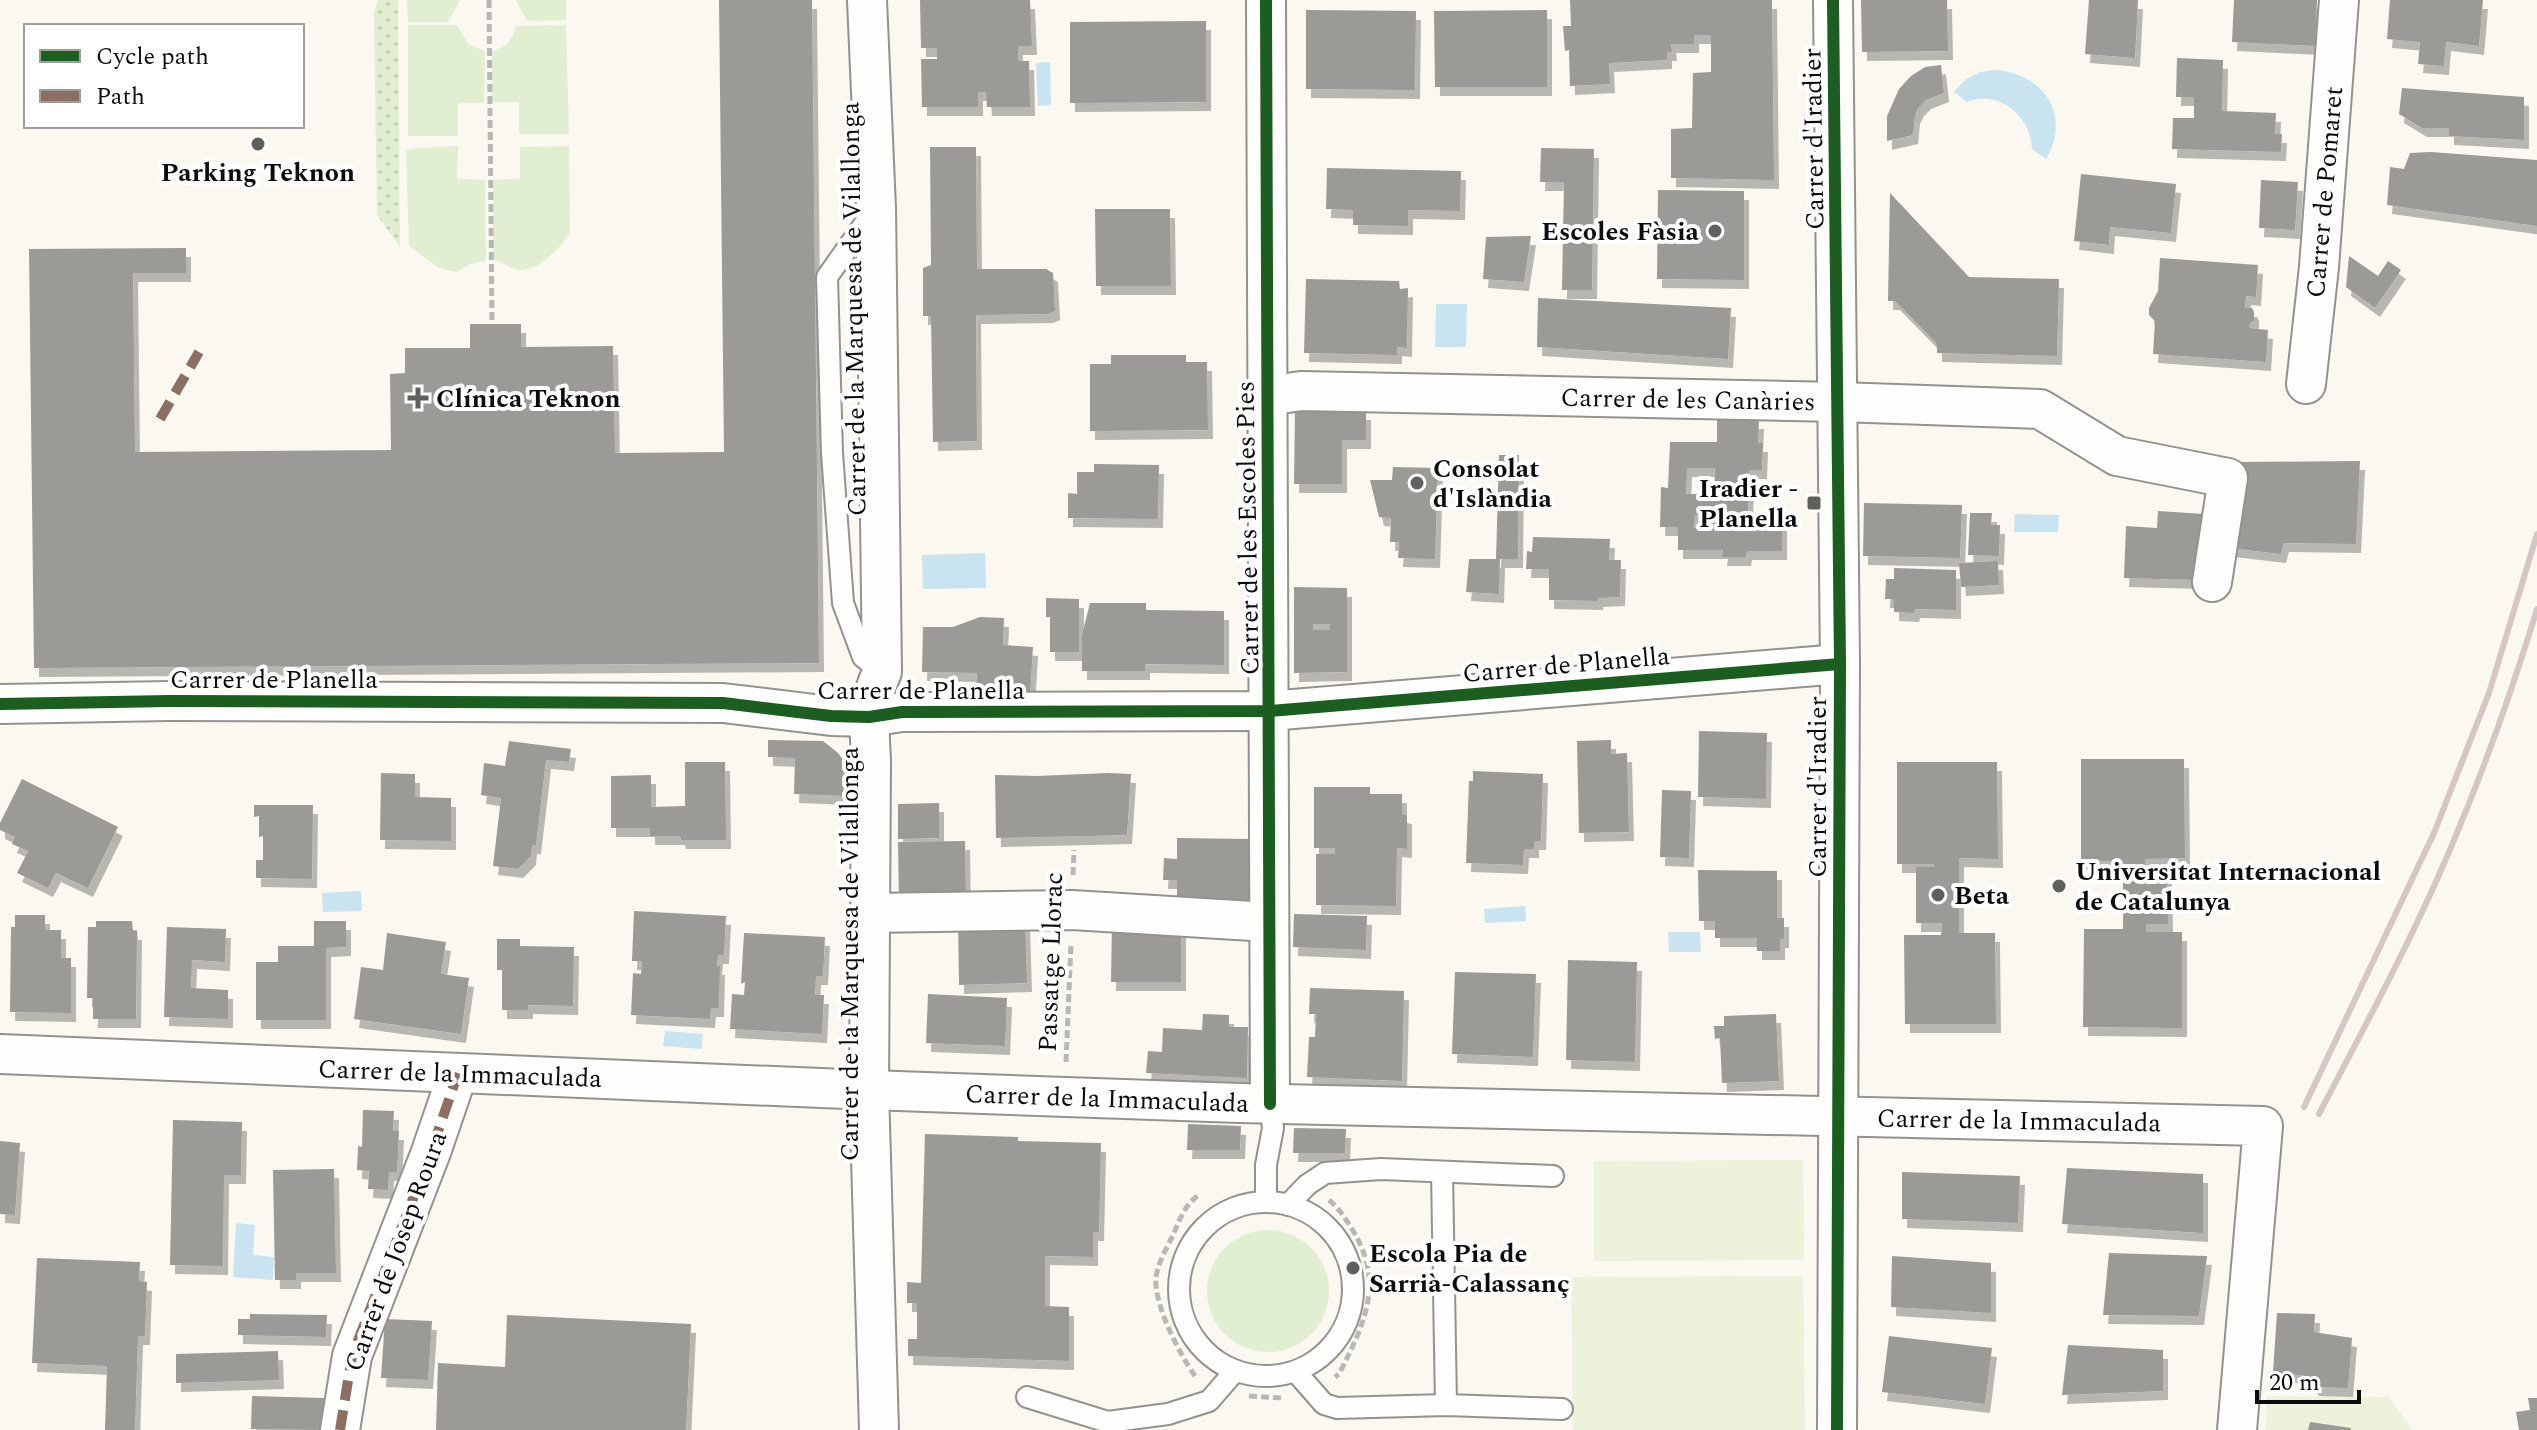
<svg xmlns="http://www.w3.org/2000/svg" width="2537" height="1430" font-family="Spectral,serif">
  <style>
    .grass { fill: #e2eed1 }
    .garden { fill: url(#garden-dots) }
    .pitch { fill: #ecf2db }
    .water { fill: #c9e3f1 }
    .building { fill: #9c9a96; fill-rule: evenodd; filter: url(#shadow) }
    .lines { fill: none; stroke-linecap: round; stroke-linejoin: round }
    .lane-casing { stroke: #93928f; stroke-width: 24 }
    .street-casing { stroke: #93928f; stroke-width: 42 }
    .path { stroke: #b7b7b5; stroke-width: 5; stroke-dasharray: 8 4; stroke-linecap: butt }
    .lane { stroke: #fefefd; stroke-width: 20 }
    .street { stroke: #fefefd; stroke-width: 38 }
    .rail { stroke: #d5c6c5; stroke-width: 6 }
    .quiet { stroke: #8d6e63; stroke-width: 10; stroke-dasharray: 20 10; stroke-linecap: butt }
    .cycleway-casing { stroke: #fff; stroke-width: 17 }
    .cycleway { stroke: #1b5e20; stroke-width: 12 }
    .poi-dot { fill: #5f5f5c; stroke: #fff; stroke-width: 3 }
    .labels { text-anchor: middle; stroke-width: 8; stroke-linejoin: round; paint-order: stroke }
    .street-label { font-size: 26px; fill: #0c0c0c; stroke: #fff }
    .poi-label { font-size: 26px; font-weight: bold; fill: #0c0c0c; stroke: #fff; text-anchor: start }
  </style>
  <defs>
    <pattern id="garden-dots" width="8" height="8" patternUnits="userSpaceOnUse" patternTransform="scale(2)"><rect width="8" height="8" fill="#e2eed1"/><path d="M2 2h.1M6 6h.1" fill="none" stroke="#c1cbb2" stroke-width="1.8" stroke-linecap="round"/></pattern>
    <filter id="shadow"><feDropShadow dx="5" dy="9" stdDeviation="0" flood-color="#0004"/></filter>
  </defs>
  <rect width="100%" height="100%" fill="#faf8f0"/>
  <g class="grass">
    <path d="M407 0H460L448 22H408Z"/>
    <path d="M516 0H566V20L527 21Z"/>
    <path d="M408 25H457L468 44 485 51 484 103H458V136H408Z"/>
    <path d="M566 25 569 134H519V102H492V51C506 48 512 40 516 26Z"/>
    <path d="M458 146 457 179 485 180 486 261 470 264 457 272 439 268 409 246 406 149Z"/>
    <path d="M569 146 570 231C563 247 537 272 518 270 510 268 502 262 493 260V180L520 179V147Z"/>
    <circle cx="1268" cy="1291" r="61"/>
  </g>
  <path class="garden" d="M378 0H397L398 3 400 247 377 215 374 12Z"/>
  <g class="pitch">
    <path d="M1803 1160 1804 1260 1594 1261V1161Z"/>
    <path d="M1803 1276 1805 1430H1573L1571 1277Z"/>
    <path d="M2267 1396 2389 1397 2412 1430H2266Z"/>
  </g>
  <g class="water">
    <path d="M1050 62 1051 105 1038 106 1036 63Z"/>
    <path d="M1992 70C2041 71 2073 113 2046 159L2032 149C2031 116 1999 89 1967 102L1954 92C1965 78 1975 72 1992 70Z"/>
    <path d="M1436 304H1467L1466 347H1435Z"/>
    <path d="M2015 514 2059 515 2058 532H2014Z"/>
    <path d="M985 553 986 588 923 589 922 555Z"/>
    <path d="M361 891 362 911 323 912 322 893Z"/>
    <path d="M1525 906 1526 921 1485 923 1484 909Z"/>
    <path d="M1668 932H1700L1701 952H1669Z"/>
    <path d="M665 1031 703 1034 702 1049 663 1046Z"/>
    <path d="M236 1223 255 1225 253 1255 274 1257 273 1280 233 1277Z"/>
  </g>
  <g class="building">
    <path d="M719 0H812L819 663 34 668 29 249 186 248V273H133L135 452 391 450 390 374 405 373V348H470V324H521V347L613 346 615 453 724 452Z"/>
    <path d="M920 0H1030L1032 46H1018V61H1029L1030 107H987L986 92H978V107H922L921 59H937V48H921Z"/>
    <path d="M1570 0H1772L1774 180 1671 178V129L1692 128 1693 73 1711 72V35H1694V44H1671L1672 52H1667V60L1609 63 1610 84 1570 86 1569 50 1565 51 1563 26H1571Z"/>
    <path d="M1861 0H1947L1948 51 1862 52Z"/>
    <path d="M2089 0H2138L2135 58 2085 54Z"/>
    <path d="M2234 0H2317L2315 46 2232 42Z"/>
    <path d="M2390 0H2483L2479 46 2446 42 2444 66 2418 64 2420 42 2387 39Z"/>
    <path d="M1306 10 1416 11 1415 90 1306 89Z"/>
    <path d="M1547 10V87H1435L1434 11Z"/>
    <path d="M1206 21V102L1070 103V22Z"/>
    <path d="M2177 58 2223 60 2222 111 2276 113 2275 134H2282L2281 152 2172 149 2173 118H2194V97H2176Z"/>
    <path d="M1941 65 1944 93 1926 100 1919 107 1915 115 1913 135 1887 141V116L1899 89 1911 76 1925 67Z"/>
    <path d="M2402 88 2524 97V140L2449 136V128H2422L2399 114Z"/>
    <path d="M930 147H976L977 269H1046L1053 273 1055 311 1048 314 976 315 977 441 933 442 931 316H923V268L931 265Z"/>
    <path d="M1541 148 1594 149 1592 290H1562L1564 182H1540Z"/>
    <path d="M2431 152 2537 160V226L2387 205 2390 167 2404 169 2410 153Z"/>
    <path d="M1327 168 1461 171 1460 211 1408 210V226L1353 225V210L1326 209Z"/>
    <path d="M2081 174 2176 184 2171 233 2110 227 2109 245 2074 241Z"/>
    <path d="M2261 180 2298 182 2295 230 2259 228Z"/>
    <path d="M1658 190 1744 191V280L1657 279Z"/>
    <path d="M1890 193 1969 277 2059 279 2057 356 1937 353V344L1895 301H1888Z"/>
    <path d="M1095 209H1170L1171 286H1096Z"/>
    <path d="M1531 236 1524 282 1483 279 1486 237Z"/>
    <path d="M2349 256 2378 276 2388 261 2401 270 2375 308 2346 287Z"/>
    <path d="M2160 258 2258 265 2256 297 2246 296 2245 308H2252L2254 312V321L2249 324V328L2268 330 2266 362 2153 354 2155 321 2149 315V308L2158 291Z"/>
    <path d="M1306 279 1399 281 1400 289 1408 288 1407 348 1397 347V355L1304 353Z"/>
    <path d="M1538 298 1731 308 1728 359 1537 347Z"/>
    <path d="M1111 355H1186V362H1207L1208 430 1090 431V364H1111Z"/>
    <path d="M1295 411H1366V440H1342V484H1294Z"/>
    <path d="M1717 420H1759L1758 443H1763L1762 470H1749L1748 519 1782 520V551H1747L1746 557H1722L1723 550H1678V527H1660L1661 487 1668 488 1670 442H1717ZM1687 468H1715L1714 494H1686ZM1695 515 1714 516 1713 528H1694Z"/>
    <path d="M1499 455H1519L1518 559H1500L1499 594 1466 592 1469 559H1496Z"/>
    <path d="M2360 461 2356 544 2284 543 2281 554 2229 548 2240 462Z"/>
    <path d="M1094 464 1159 465 1158 519 1068 518V493L1077 494V472H1094Z"/>
    <path d="M1393 467 1438 468 1435 559 1398 558 1399 542H1390L1391 518 1379 517 1370 480H1392Z"/>
    <path d="M1864 503 1962 505 1960 558 1863 556Z"/>
    <path d="M2158 511 2204 514 2195 580 2124 578 2126 526 2157 528Z"/>
    <path d="M1970 513H1992L1991 525H2000L1999 556 1968 555Z"/>
    <path d="M1533 537 1610 539 1609 560H1621L1620 597 1598 598V601L1549 600V569H1526L1527 551 1532 552Z"/>
    <path d="M1998 561 1999 585 1961 587 1959 563Z"/>
    <path d="M1894 568 1956 570V610L1915 609 1914 613 1894 612V599H1885L1886 579H1894Z"/>
    <path d="M1294 587 1347 588V672L1294 673ZM1313 624H1330V630H1313Z"/>
    <path d="M1046 598 1079 599V652H1050V617H1046Z"/>
    <path d="M1090 603H1146V610L1224 611V665L1145 664V671H1082V635Z"/>
    <path d="M980 617 1004 618 1003 645 1033 647 1030 697 976 695 977 673 922 672 923 627H953Z"/>
    <path d="M1699 731 1767 733 1766 799 1698 797Z"/>
    <path d="M768 740 823 741 838 753 847 765 846 796 794 794 795 758 768 757Z"/>
    <path d="M1611 740V754L1627 753 1629 832 1579 833 1577 741Z"/>
    <path d="M509 741 571 749 569 762 546 760 536 845H532L531 856 518 869 493 866 501 798 481 795 484 763 505 766Z"/>
    <path d="M2081 759H2184L2185 858 2145 859V867H2167L2168 924H2146V932H2182V1028L2083 1027 2084 929H2123V861H2081Z"/>
    <path d="M685 762H725L726 840H681L680 836H650V828H611V776L651 775V807L685 806Z"/>
    <path d="M1897 762H1997L1998 859 1959 858V933H1995L1996 1024H1905L1904 935H1941L1942 923H1916V867H1934V864H1897Z"/>
    <path d="M1473 771 1543 774 1541 841H1534V849H1524L1523 865 1466 863 1469 781H1473Z"/>
    <path d="M381 773 415 774V797L451 798V841L380 840Z"/>
    <path d="M1108 773 1131 774 1127 835 996 838 995 775 1037 776Z"/>
    <path d="M22 779 118 827 88 888 56 873 48 888 17 873 28 851 12 844 15 837 0 830V823Z"/>
    <path d="M1314 787H1370V794H1402V814L1407 815V849L1397 848 1396 906 1316 905V854H1335V848H1314Z"/>
    <path d="M1662 790 1691 791 1689 858 1660 857Z"/>
    <path d="M939 803V838L898 839V804Z"/>
    <path d="M254 805H313L312 879 256 878V860H263V836L259 837V816L254 817Z"/>
    <path d="M1177 838 1249 839V903L1177 902V880H1163L1164 858 1177 859Z"/>
    <path d="M965 841 966 902 899 903 898 842Z"/>
    <path d="M1698 870 1777 871V918H1784V939H1780V951H1757V938H1715V921H1699Z"/>
    <path d="M634 911 726 916 724 955H718L717 966H720L719 1008H711L710 1019 631 1015 633 973 641 974 642 961H632Z"/>
    <path d="M1294 914 1367 916 1366 950 1293 947Z"/>
    <path d="M15 915H45V930H61V958H71V1013L10 1012 11 927H15Z"/>
    <path d="M1025 918 1027 983 959 985 958 920Z"/>
    <path d="M96 921H132L133 931H137L136 1019H93V998H87L88 927H96Z"/>
    <path d="M314 921H346V947L326 948V1020H256V962H278V946H314Z"/>
    <path d="M1112 921H1181V982H1111Z"/>
    <path d="M167 927 226 929 225 962 192 960 191 988 228 990V1019L164 1017Z"/>
    <path d="M387 933 446 942 441 974 469 978 461 1034 354 1019 361 967 383 970Z"/>
    <path d="M744 933 825 937 823 976H816L815 995H824L822 1034 730 1029 732 994 744 995 745 982 741 984Z"/>
    <path d="M497 939H520V946L574 947 573 1006 528 1005V1010H502V970H497Z"/>
    <path d="M1568 960 1637 962 1635 1062 1566 1060Z"/>
    <path d="M1455 972 1536 974 1533 1057 1452 1054Z"/>
    <path d="M1310 988 1404 991 1402 1081 1307 1077 1309 1037H1315L1316 1014H1309Z"/>
    <path d="M928 994 1007 998 1005 1046 926 1043Z"/>
    <path d="M1203 1014 1229 1015V1027H1248L1247 1078 1146 1073 1148 1051 1162 1052 1163 1028 1202 1030Z"/>
    <path d="M1776 1014 1779 1081 1722 1083 1720 1038 1715 1039 1714 1026H1724V1016Z"/>
    <path d="M363 1110 394 1111 393 1131H399L397 1172H389L388 1190 368 1189 369 1171 357 1170 358 1146 362 1147Z"/>
    <path d="M173 1120 242 1122 241 1175H224L223 1266 170 1265Z"/>
    <path d="M1188 1124 1241 1126 1240 1150H1187Z"/>
    <path d="M1294 1128 1346 1129 1345 1153H1293Z"/>
    <path d="M925 1134 1018 1137V1141L1101 1143 1099 1232H1093V1257L1045 1256V1306L1069 1307V1361L908 1356V1339H917V1303H907V1282L921 1283Z"/>
    <path d="M0 1141 20 1143 15 1215 0 1214Z"/>
    <path d="M2067 1168 2203 1174V1233L2062 1224Z"/>
    <path d="M334 1169 336 1273H296V1280H275L273 1170Z"/>
    <path d="M1902 1172 2020 1176 2018 1223 1902 1219Z"/>
    <path d="M2109 1253 2207 1256 2199 1316 2103 1315Z"/>
    <path d="M1892 1256 1991 1263V1313L1891 1307Z"/>
    <path d="M37 1258 140 1262 139 1281 147 1282 145 1336H138L135 1430H105L107 1366 32 1363Z"/>
    <path d="M2277 1313 2315 1314 2314 1332 2352 1338 2348 1388 2314 1387 2307 1376 2273 1372Z"/>
    <path d="M250 1314 327 1315 326 1337 238 1335V1319H250Z"/>
    <path d="M507 1315 691 1324 686 1430H436L438 1363 505 1367Z"/>
    <path d="M385 1319 432 1321 428 1380 381 1378Z"/>
    <path d="M1889 1336 1992 1348 1985 1404 1882 1392Z"/>
    <path d="M2068 1345 2163 1350V1391L2062 1395Z"/>
    <path d="M278 1351 279 1380 176 1383V1354Z"/>
    <path d="M252 1396 324 1398 323 1430 251 1429Z"/>
    <path d="M2528 1398H2537V1430H2519L2516 1412 2530 1410Z"/>
    <path d="M2310 1422 2351 1428V1430H2308Z"/>
  </g>
  <g class="lines">
    <defs>
      <g id="lane">
        <path d="M873 212 827 277 832 453 843 603 863 657 882 672"/>
        <path d="M1442 1172 1446 1405"/>
        <path d="M1266 1202V1165L1273 1128 1270 1104"/>
        <circle cx="1266" cy="1289" r="87"/>
        <path d="M1288 1205 1307 1185 1325 1173 1381 1169 1553 1176"/>
        <path d="M1296 1372 1324 1404 1337 1408 1446 1405 1562 1409"/>
        <path d="M1027 1397 1108 1422 1168 1414 1209 1401 1235 1371"/>
      </g>
      <g id="street">
        <path d="M867 0 876 208 882 672C867 705 869 724 871 760L869 1090 879 1430"/>
        <path d="M1266 0 1270 1104"/>
        <path d="M1833 0 1840 664 1837 1430"/>
        <path d="M2306 384 2319 267 2339 0"/>
        <path d="M1267 396 1301 391 1839 402 2040 409 2117 456 2228 478 2212 582"/>
        <path d="M0 704 169 701 723 703 831 716 869 717 902 712 1269 711 1840 664"/>
        <path d="M870 913 1072 910 1269 922"/>
        <path d="M0 1054 869 1090 1239 1103 2263 1126 2237 1430"/>
        <path d="M340 1430 352 1356 431 1152 458 1073"/>
      </g>
    </defs>
    <use href="#lane" class="lane-casing"/>
    <use href="#street" class="street-casing"/>
    <g class="path">
      <path d="M489 0 492 324"/>
      <path d="M1073 875 1074 850"/>
      <path d="M1066 1062 1071 944"/>
      <path d="M1329 1200C1339 1208 1345 1218 1352 1229 1385 1282 1365 1323 1339 1374L1335 1377"/>
      <path d="M1195 1376C1180 1355 1153 1303 1156 1277 1158 1262 1167 1248 1173 1235 1180 1219 1185 1204 1200 1194"/>
      <path d="M1249 1396 1283 1398"/>
    </g>
    <use href="#lane" class="lane"/>
    <use href="#street" class="street"/>
    <g class="rail">
      <path d="M2304 1107 2434 833 2489 693 2537 534"/>
      <path d="M2319 1114C2366 1024 2415 934 2454 840 2486 764 2513 688 2537 609"/>
    </g>
    <g class="quiet">
      <path d="M160 419 199 352"/>
      <path d="M340 1430 352 1356 431 1152 458 1073"/>
    </g>
    <defs>
      <g id="cycleway">
        <path d="M1266 0 1270 1104"/>
        <path d="M1833 0 1840 664 1837 1430"/>
        <path d="M0 704 169 701 723 703 831 716 869 717 902 712 1269 711 1840 664"/>
      </g>
    </defs>
    <use href="#cycleway" class="cycleway-casing"/>
    <use href="#cycleway" class="cycleway"/>
  </g>
  <g class="poi-dot">
    <circle cx="258" cy="144" r="8"/>
    <circle cx="1715" cy="231" r="8"/>
    <path d="M414 386h8v8h8v8h-8v8h-8v-8h-8v-8h8z"/>
    <circle cx="1417" cy="483" r="8"/>
    <rect x="1806" y="495" width="16" height="16" rx="4"/>
    <circle cx="2059" cy="886" r="8"/>
    <circle cx="1938" cy="895" r="8"/>
    <circle cx="1353" cy="1268" r="8"/>
  </g>
  <g class="labels">
    <g class="street-label">
      <text transform="translate(1813 139) rotate(-91)" y="9">Carrer d'Iradier</text>
      <text transform="translate(2324 192) rotate(-85)" y="9">Carrer de Pomaret</text>
      <text transform="translate(853 309) rotate(-91)" y="9">Carrer de la Marquesa de Vilallonga</text>
      <text transform="translate(1688 399) rotate(1)" y="9">Carrer de les Canàries</text>
      <text transform="translate(1247 528) rotate(-91)" y="9">Carrer de les Escoles Pies</text>
      <text transform="translate(1566 664) rotate(-5)" y="9">Carrer de Planella</text>
      <text x="274" y="688">Carrer de Planella</text>
      <text x="921" y="699">Carrer de Planella</text>
      <text transform="translate(1817 787) rotate(-90)" y="9">Carrer d'Iradier</text>
      <text transform="translate(849 954) rotate(-90)" y="9">Carrer de la Marquesa de Vilallonga</text>
      <text transform="translate(1050 962) rotate(-88)" y="9">Passatge Llorac</text>
      <text transform="translate(460 1073) rotate(2)" y="9">Carrer de la Immaculada</text>
      <text transform="translate(1107 1098) rotate(2)" y="9">Carrer de la Immaculada</text>
      <text transform="translate(2019 1120) rotate(1)" y="9">Carrer de la Immaculada</text>
      <text transform="translate(395 1251) rotate(-70)" y="9">Carrer de Josep Roura</text>
    </g>
    <g class="poi-label">
      <text x="258" y="181" text-anchor="middle">Parking Teknon</text>
      <text x="1699" y="240" text-anchor="end">Escoles Fàsia</text>
      <text x="436" y="407">Clínica Teknon</text>
      <text x="1433" y="477">Consolat<tspan x="1433" dy="30">d'Islàndia</tspan></text>
      <text x="1798" y="497" text-anchor="end">Iradier -<tspan x="1798" dy="30">Planella</tspan></text>
      <text x="2075" y="880">Universitat Internacional<tspan x="2075" dy="30">de Catalunya</tspan></text>
      <text x="1954" y="904">Beta</text>
      <text x="1369" y="1262">Escola Pia de<tspan x="1369" dy="30">Sarrià-Calassanç</tspan></text>
    </g>
  </g>
  <rect x="24" y="24" width="280" height="104" fill="#ffffff" stroke="#9e9e9e" stroke-width="2"/>
  <rect x="40" y="50" width="40" height="12" fill="#1b5e20" stroke="#9e9e9e" stroke-width="2"/>
  <text x="96" y="64" font-size="24" fill="#0c0c0c">Cycle path</text>
  <rect x="40" y="90" width="40" height="12" fill="#8d6e63" stroke="#9e9e9e" stroke-width="2"/>
  <text x="96" y="104" font-size="24" fill="#0c0c0c">Path</text>
  <path d="M2257 1390v12h102v-12" fill="none" stroke="#0c0c0c" stroke-width="4"/>
  <text x="2269" y="1390" font-size="24" fill="#0c0c0c" stroke="#ffffff" stroke-width="6" paint-order="stroke">20 m</text>
</svg>
